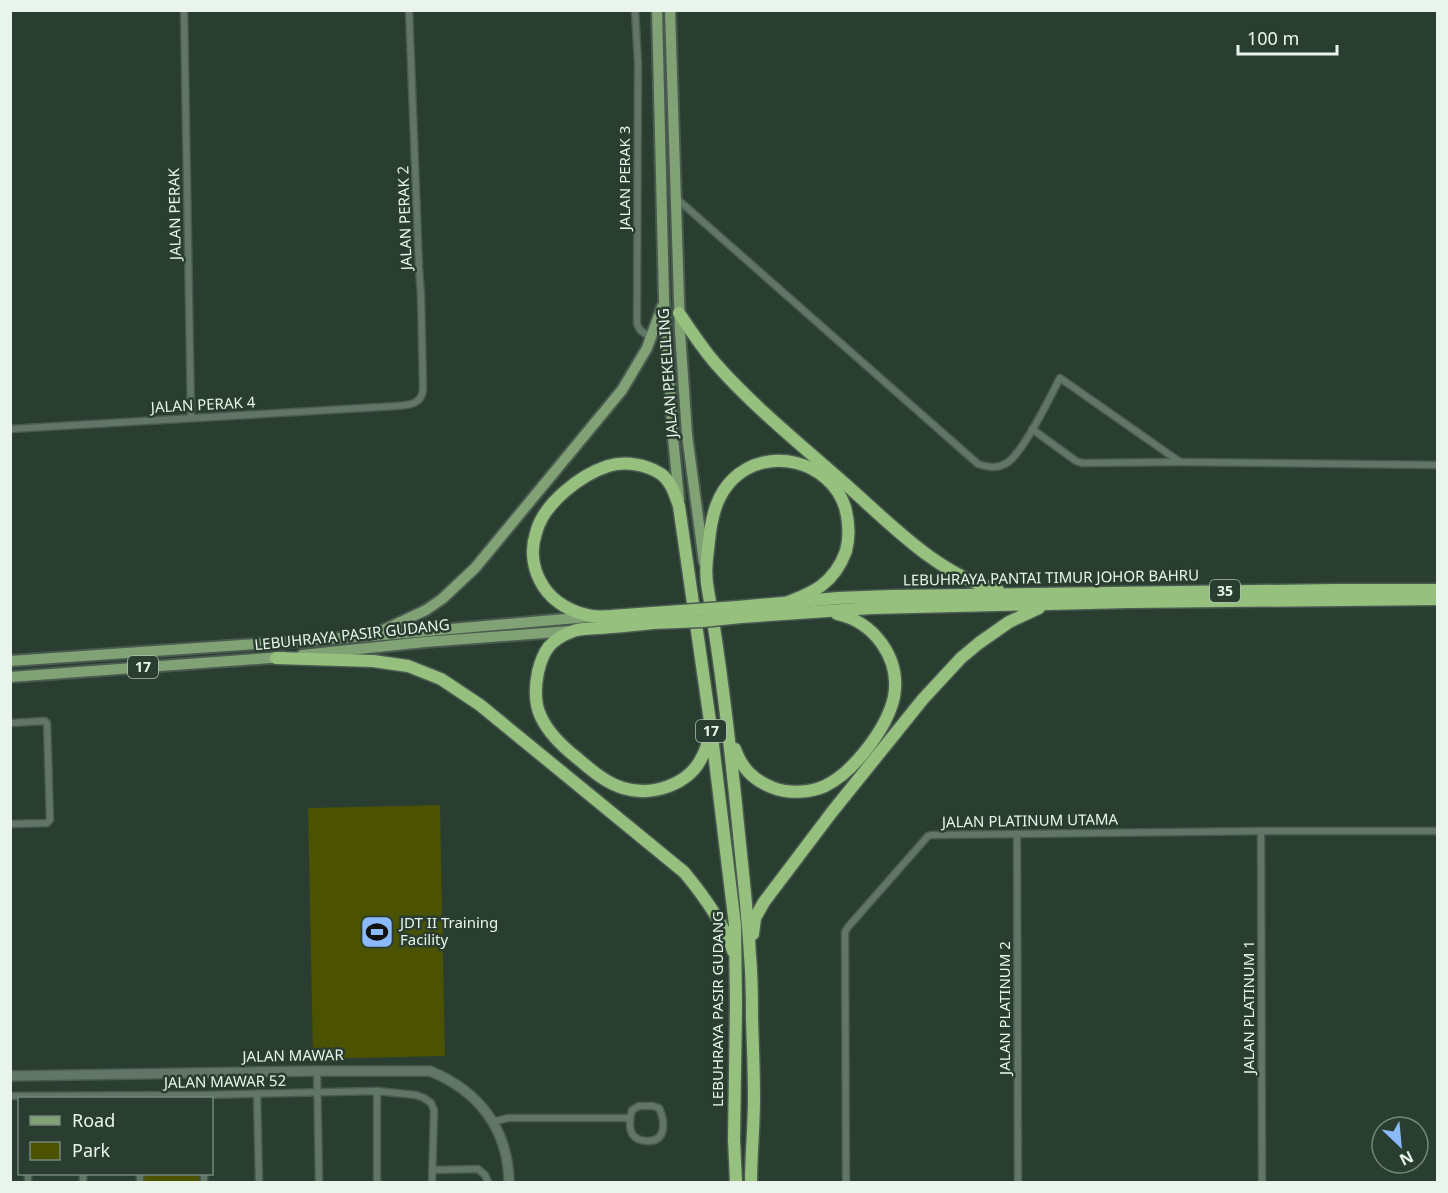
<svg xmlns="http://www.w3.org/2000/svg" width="1448" height="1193" font-family="'Noto Sans',sans-serif">
  <style>
    .green { fill: #4b5201 }
    .lines { fill: none; stroke-linecap: round; stroke-linejoin: round }
    .street-casing { stroke: #4a5a50; stroke-width: 9 }
    .secondary-casing { stroke: #4a5a50; stroke-width: 12 }
    .primary-casing { stroke: #4a5a50; stroke-width: 14 }
    .highway-casing { stroke: #4a5a50; stroke-width: 15 }
    .street { stroke: #627668; stroke-width: 6 }
    .secondary { stroke: #627668; stroke-width: 9 }
    .primary { stroke: #81a275; stroke-width: 10 }
    .highway { stroke: #95c07e; stroke-width: 12 }
    .highway-bridge-casing { stroke: #4a5a50; stroke-width: 15; stroke-linecap: butt }
    .highway-bridge { stroke: #95c07e; stroke-width: 12 }
    .labels { text-anchor: middle; stroke-width: 5; stroke-linejoin: round; paint-order: stroke }
    .shield { fill: #2a3d31; stroke: #b0beb4; stroke-width: 1.5 }
    .shield-label { font-size: 14px; font-weight: bold; fill: #e9f5ec }
    .street-label { font-size: 15px; fill: #e9f5ec; stroke: #2a3d31 }
    .poi-label { font-size: 15px; fill: #e9f5ec; stroke: #2a3d31; text-anchor: start }
  </style>
  <rect width="100%" height="100%" fill="#2a3d31"/>
  <g class="green">
    <path d="M440 805 445 1056 313 1059 308 808Z"/>
    <rect x="142" y="1174" width="57" height="8"/>
  </g>
  <g class="lines">
    <defs>
      <g id="street">
        <path d="M184 10 191 417"/>
        <path d="M635 10 638 63 637 324 640 330 651 338"/>
        <path d="M676 198 978 464C988 467 995 469 1005 464 1022 456 1050 397 1060 378L1180 462"/>
        <path d="M10 429 397 406C410 405 422 404 423 389L421 296 419 268 409 10"/>
        <path d="M1032 429 1076 461 1082 463 1180 462 1438 465"/>
        <path d="M10 723 45 721 47 723 50 820 47 823 10 824"/>
        <path d="M1261 831 1262 1182"/>
        <path d="M1017 834 1018 1182"/>
        <path d="M317 1071 319 1182"/>
        <path d="M257 1094 259 1182"/>
        <path d="M10 1096 203 1095 377 1091 416 1095 424 1098 431 1103 434 1110 432 1182"/>
        <path d="M639 1106H653L659 1108C665 1121 667 1141 648 1141 628 1141 628 1125 632 1110Z"/>
        <path d="M493 1122 508 1118H630"/>
        <path d="M432 1170 478 1169 485 1175 488 1182"/>
        <path d="M28 1174V1182"/>
        <path d="M83 1174V1182"/>
        <path d="M140 1174V1182"/>
        <path d="M204 1174V1182"/>
        <path d="M377 1182V1091"/>
        <path d="M846 1182 845 932 848 927 928 836 931 835 1261 831H1438"/>
      </g>
      <path id="secondary" d="M10 1076 317 1071H430C479 1091 508 1129 509 1182"/>
      <g id="primary">
        <path d="M657 10 664 299 673 437 679 499"/>
        <path d="M670 10 680 332 687 435 704 562"/>
        <path d="M379 632 426 610 442 599 475 568 622 390 647 348 662 307"/>
        <path d="M302 655 425 642 570 631"/>
        <path d="M10 661 371 636 588 617"/>
        <path d="M10 677 283 657"/>
      </g>
      <g id="highway">
        <path d="M679 313C691 331 702 348 716 364 754 407 800 444 843 482 889 522 937 575 998 590"/>
        <path d="M737 607 838 598 891 596 1335 590H1438"/>
        <path d="M652 613C638 614 625 615 611 616 605 616 598 617 592 616 573 613 554 603 543 586 533 570 530 551 536 533 543 504 580 475 608 466 625 461 646 464 661 474 671 481 675 495 679 506L711 728 735 925 736 1005 734 1140 736 1182"/>
        <path d="M741 617 872 608 1130 602 1438 599"/>
        <path d="M653 623C635 625 616 627 598 628 589 629 579 628 571 632 550 640 543 651 538 672 535 687 534 703 541 717 549 734 563 747 577 758 591 770 606 783 623 788 651 797 689 785 702 757 706 750 708 742 709 735"/>
        <path d="M276 658 373 661 408 666 441 679 480 705 684 872C704 896 723 922 733 951"/>
        <path d="M735 749C742 768 752 779 771 787 787 794 810 793 825 786 854 772 887 728 894 697 901 658 874 622 837 614"/>
        <path d="M753 934 755 918 764 902 832 812 923 699 961 658 979 643 1009 622 1039 608"/>
        <path d="M751 1182C751 1155 754 1127 754 1099 754 1073 753 1047 752 1020 752 999 752 978 750 956 748 916 743 875 739 834 731 752 722 671 708 590 704 570 708 553 710 532 713 512 718 494 733 479 768 445 830 461 845 507 849 522 850 536 846 551 841 565 833 577 821 586 810 594 798 598 786 603"/>
      </g>
    </defs>
    <use href="#street" class="street-casing"/>
    <use href="#secondary" class="secondary-casing"/>
    <use href="#primary" class="primary-casing"/>
    <use href="#highway" class="highway-casing"/>
    <use href="#street" class="street"/>
    <use href="#secondary" class="secondary"/>
    <use href="#primary" class="primary"/>
    <use href="#highway" class="highway"/>
    <defs>
      <g id="highway-bridge">
        <path d="M652 613 737 607"/>
        <path d="M653 623 703 621 741 617"/>
      </g>
    </defs>
    <use href="#highway-bridge" class="highway-bridge-casing"/>
    <use href="#highway-bridge" class="highway-bridge"/>
  </g>
  <defs>
    <symbol id="stadium-square" viewBox="-11 -11 22 22"><rect x="-9" y="-9" width="18" height="18" rx="4" fill="#8abafc" stroke="#2a3d31"/><path d="M0-5a6.5 5 0 1 0 0 10a6.5 5 0 1 0 0-10ZM-3.5-1.8h7v3.6h-7Z" fill="#111"/></symbol>
  </defs>
  <g fill-rule="evenodd">
    <use href="#stadium-square" x="358" y="913" width="38" height="38"/>
  </g>
  <g class="labels">
    <g class="shield">
      <rect x="1210" y="580" width="30" height="22" rx="4.5"/>
      <rect x="128" y="656" width="30" height="22" rx="4.5"/>
      <rect x="696" y="720" width="30" height="22" rx="4.5"/>
    </g>
    <g class="shield-label">
      <text x="1225" y="596">35</text>
      <text x="143" y="672">17</text>
      <text x="711" y="736">17</text>
    </g>
    <g class="street-label">
      <text transform="translate(625 178) rotate(-90)" y="5">JALAN PERAK 3</text>
      <text transform="translate(175 214) rotate(-91)" y="5">JALAN PERAK</text>
      <text transform="translate(405 218) rotate(-92)" y="5">JALAN PERAK 2</text>
      <text transform="translate(668 373) rotate(-94)" y="5">JALAN PEKELILING</text>
      <text transform="translate(203 405) rotate(-3)" y="5">JALAN PERAK 4</text>
      <text transform="translate(1051 578) rotate(-1)" y="5">LEBUHRAYA PANTAI TIMUR JOHOR BAHRU</text>
      <text transform="translate(352 635) rotate(-6)" y="5">LEBUHRAYA PASIR GUDANG</text>
      <text transform="translate(1030 821) rotate(-1)" y="5">JALAN PLATINUM UTAMA</text>
      <text transform="translate(1249 1007) rotate(-90)" y="5">JALAN PLATINUM 1</text>
      <text transform="translate(1005 1008) rotate(-90)" y="5">JALAN PLATINUM 2</text>
      <text transform="translate(718 1009) rotate(-90)" y="5">LEBUHRAYA PASIR GUDANG</text>
      <text transform="translate(293 1056) rotate(-1)" y="5">JALAN MAWAR</text>
      <text transform="translate(225 1082) rotate(-1)" y="5">JALAN MAWAR 52</text>
    </g>
    <g class="poi-label">
      <text x="400" y="928">JDT II Training<tspan x="400" dy="17">Facility</tspan></text>
    </g>
  </g>
  <rect width="1448" height="1193" fill="none" stroke="#e9f5ec" stroke-width="24"/>
  <rect x="18" y="1097" width="195" height="78" fill="#2a3d31" stroke="#76877c" stroke-width="1.5"/>
  <rect x="30" y="1116" width="30" height="9" fill="#81a275" stroke="#76877c" stroke-width="1.5"/>
  <text x="72" y="1127" font-size="18" fill="#e9f5ec">Road</text>
  <rect x="30" y="1142" width="30" height="18" fill="#4b5201" stroke="#76877c" stroke-width="1.5"/>
  <text x="72" y="1157" font-size="18" fill="#e9f5ec">Park</text>
  <g transform="translate(1400 1145) rotate(154)"><circle r="28" fill="#2a3d31" stroke="#76877c" stroke-width="1.5"/>
  <path d="M0-4.5L10 22L0 15L-10 22Z" fill="#8abafc"/>
  <text y="-9" font-size="16" font-weight="bold" text-anchor="middle" fill="#e9f5ec">N</text>
  </g>
  <path d="M1238 45v9h99v-9" fill="none" stroke="#e9f5ec" stroke-width="3"/>
  <text x="1247" y="45" font-size="18" fill="#e9f5ec" stroke="#2a3d31" stroke-width="4.5" paint-order="stroke">100 m</text>
</svg>
